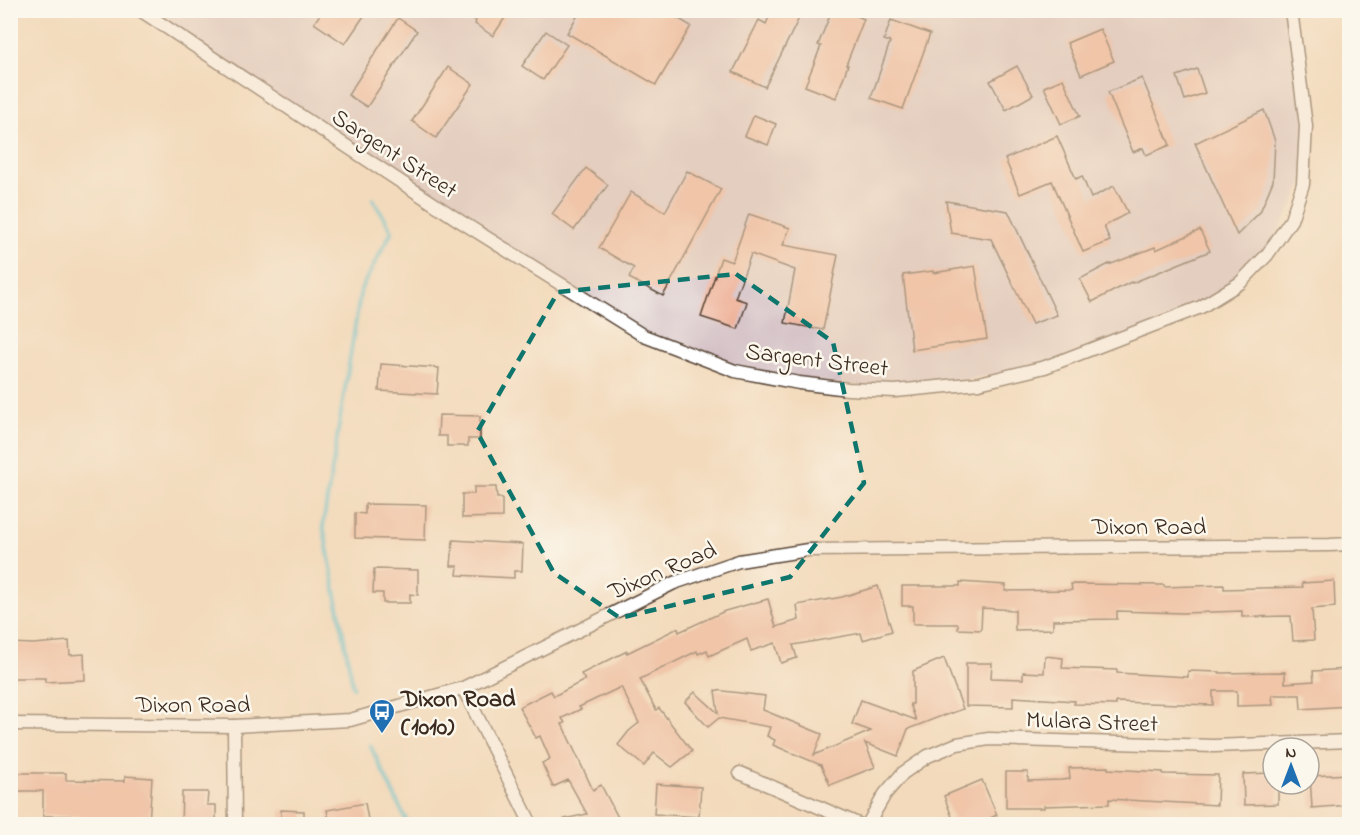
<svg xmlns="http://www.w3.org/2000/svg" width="1360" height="835" font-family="'Indie Flower',sans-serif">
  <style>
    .industrial { fill: #d2bec4 }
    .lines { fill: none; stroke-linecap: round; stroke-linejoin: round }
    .stream { stroke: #55c0d1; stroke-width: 4.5 }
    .building { fill: #edaa91 }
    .street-casing { stroke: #574436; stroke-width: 15 }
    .street { stroke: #fff; stroke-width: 12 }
    .marked { fill: none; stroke: #0f766e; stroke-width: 4.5; stroke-dasharray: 12 8; stroke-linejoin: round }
    .labels { text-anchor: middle; stroke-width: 5; stroke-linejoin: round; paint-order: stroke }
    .street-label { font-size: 24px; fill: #3b2a1e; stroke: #fbf7ec }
    .poi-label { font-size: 24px; font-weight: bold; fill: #3b2a1e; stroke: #fbf7ec; text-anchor: start }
  </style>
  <rect width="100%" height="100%" fill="#fbf7ec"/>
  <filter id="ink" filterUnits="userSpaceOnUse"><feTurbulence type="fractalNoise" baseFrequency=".0167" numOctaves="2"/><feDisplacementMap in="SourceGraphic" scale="12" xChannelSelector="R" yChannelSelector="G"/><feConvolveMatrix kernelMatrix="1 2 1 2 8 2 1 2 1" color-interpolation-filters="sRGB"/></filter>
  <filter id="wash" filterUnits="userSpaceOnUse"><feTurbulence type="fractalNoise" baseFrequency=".008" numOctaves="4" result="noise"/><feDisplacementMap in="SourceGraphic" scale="24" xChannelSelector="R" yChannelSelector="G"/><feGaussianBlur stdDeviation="1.35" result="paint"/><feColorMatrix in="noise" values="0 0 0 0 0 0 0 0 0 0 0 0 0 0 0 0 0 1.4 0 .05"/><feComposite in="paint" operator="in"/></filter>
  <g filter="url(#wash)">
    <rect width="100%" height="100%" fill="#f3dabc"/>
    <path class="industrial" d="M140 11H1291L1306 126 1303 184 1267 255 1201 307 1045 367 895 391 735 371 644 336Z"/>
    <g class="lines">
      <g class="stream">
        <path d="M353 687 323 525 361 289 392 231 373 199"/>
        <path d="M370 745 408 824"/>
      </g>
    </g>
    <g id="blocks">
      <g class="building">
        <path d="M323 10H368L345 44 314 23Z"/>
        <path d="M460 10H510L493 36 475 24 476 21Z"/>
        <path d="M581 10H664L691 26 656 85 567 33Z"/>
        <path d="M772 10H803L765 87 733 72 759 20 766 24Z"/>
        <path d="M832 10H842L864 19 846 65H848L836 98 805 86 821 46 818 45Z"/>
        <path d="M398 18 417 31 367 107 348 95Z"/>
        <path d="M891 20 930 34 903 109 871 98 890 42 884 40Z"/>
        <path d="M1100 29 1114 61 1081 75 1067 43Z"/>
        <path d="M546 31 567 45 543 80 522 66Z"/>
        <path d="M1017 66 1033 95 1006 110 990 81Z"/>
        <path d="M448 67 473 84 436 138 412 121Z"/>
        <path d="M1197 69 1205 93 1185 100 1177 76Z"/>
        <path d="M1142 78 1170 145 1146 155 1143 148 1133 152 1108 92Z"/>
        <path d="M1063 79 1080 116 1061 124 1044 87Z"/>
        <path d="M1264 110 1275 141 1273 181 1260 212 1237 235 1195 143Z"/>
        <path d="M754 115 776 124 768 145 745 136Z"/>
        <path d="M1057 136 1076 179 1082 176 1091 198 1114 186 1128 213 1104 226 1110 241 1083 252 1052 181 1020 194 1005 159Z"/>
        <path d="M586 168 608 185 574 230 552 214Z"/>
        <path d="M687 171 721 189 663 296 629 278 634 268 599 248 631 192 665 212Z"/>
        <path d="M946 201 1008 211 1057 315 1032 324 991 239 951 233Z"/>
        <path d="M749 214 790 228 783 245 838 255 823 330 785 323 795 270 751 254 735 298 747 302 738 329 701 317 721 258 732 262Z"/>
        <path d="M1200 230 1210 251 1132 283 1131 282 1092 302 1080 279 1109 264V265L1155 247 1156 250Z"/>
        <path d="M975 266 987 339 912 350 903 275 933 271V273Z"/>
        <path d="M381 364 439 368 437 394 379 391Z"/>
        <path d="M439 415 480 416V439H468V446H447V436H438Z"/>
        <path d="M474 487H496L497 498H502V517L462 518V494H474Z"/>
        <path d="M365 504 426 505 425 540 355 538V513L365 514Z"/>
        <path d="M453 540 523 544 522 571H514V578L457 575 458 566H451Z"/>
        <path d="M374 569 418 570V595L410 594V603H383V593H373Z"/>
        <path d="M1334 581 1335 607 1312 609 1314 640 1293 641 1291 616 1242 617V611L1183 613 1117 611V619L1053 620V629L1015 630V610L982 608 981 630 958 629V624H913V606H902V586H960V582L1006 585 1005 591 1072 590 1071 584 1164 585V587L1224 585V589L1303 587 1302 583Z"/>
        <path d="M878 586 892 631 863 640 861 633 793 645 797 658 781 663 775 643 751 651 747 639 709 656 707 650 698 654 697 651 640 679 656 710 659 708 692 751 672 767 654 753 644 766 618 745 629 731 639 723 621 687 579 707 581 709 562 718 565 723 562 724 593 790 601 785 622 825H564V819L587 814 568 780 553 787 542 763 550 759 540 736 536 738 519 707 551 691 554 696 585 680 581 674 627 651V653L678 628 679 632 725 611 768 599 776 627 799 620 797 605 842 597Z"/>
        <path d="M69 641 70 655 84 654 85 680 45 682V678H10V643L33 644Z"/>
        <path d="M1045 656 1063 658 1062 668 1117 670V673L1188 677V671L1220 672V673L1285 672V683L1314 681 1313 671 1350 669V706L1301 709 1300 695H1272L1273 705 1237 706V691H1213V705L1116 702V705L1074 704 1075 701 1013 697V707L966 706V663H992L991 678 1023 679V672L1044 673Z"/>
        <path d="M944 658 963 709 944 716V715L908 729 898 756 865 743 875 767 830 785 821 765 773 745 775 740 767 736 770 727 719 718 708 727 685 702 695 692 718 713 715 690 765 696 763 710 822 734 814 755 871 731 852 724 861 700 916 720 910 704H913V671Z"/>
        <path d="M1108 767V769L1163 772V774L1218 775 1217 805 1109 799V804L1044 806V808H1006V772H1028V781L1061 780 1070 779 1069 768Z"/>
        <path d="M10 773H66V780L125 781V776L152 778 149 824 122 822V820L79 819V816H43V791H10Z"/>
        <path d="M1273 773V784H1278V804L1244 805 1243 774Z"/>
        <path d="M1350 774V805L1312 808 1310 776Z"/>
        <path d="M982 780 997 815 975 825H955L944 796Z"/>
        <path d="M656 784 701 787 699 817 654 814Z"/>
        <path d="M182 792H208L207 805H216V822H206V825H181Z"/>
        <path d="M365 803 369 825H330L327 810Z"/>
        <path d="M281 810 304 811V825H281Z"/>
      </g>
    </g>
  </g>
  <g filter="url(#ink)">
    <use href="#blocks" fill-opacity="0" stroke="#574436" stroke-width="1.5"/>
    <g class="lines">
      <defs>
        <g id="street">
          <path d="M140 10 460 221 644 336 735 371 799 383 848 389 895 391 979 383 1045 367 1201 307 1240 283 1267 255 1291 220 1303 184 1306 126 1291 10"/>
          <path d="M463 688 531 824"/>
          <path d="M10 724 234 726 350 720 463 688 674 583 739 561 808 550 1330 545 1350 544"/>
          <path d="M234 726 235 824"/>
          <path d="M740 773 858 824"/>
          <path d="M868 824 885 794 903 773 928 756 957 744 989 739 1214 746 1350 741"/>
        </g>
      </defs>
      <use href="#street" class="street-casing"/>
      <use href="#street" class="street"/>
    </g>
  </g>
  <path d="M0 0H1360V835H0ZM736 274 833 342 864 483 790 577 620 618 554 573 477 432 558 292Z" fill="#f3dabc" fill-opacity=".55" fill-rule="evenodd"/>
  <path class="marked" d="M736 274 833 342 864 483 790 577 620 618 554 573 477 432 558 292Z"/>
  <defs>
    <symbol id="bus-pin" viewBox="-11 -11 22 30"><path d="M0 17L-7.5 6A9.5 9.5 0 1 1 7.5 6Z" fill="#1f6fb2" stroke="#fbf7ec"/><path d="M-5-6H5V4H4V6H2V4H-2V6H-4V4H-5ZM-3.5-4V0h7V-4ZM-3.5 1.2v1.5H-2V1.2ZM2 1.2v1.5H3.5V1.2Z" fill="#fff"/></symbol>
  </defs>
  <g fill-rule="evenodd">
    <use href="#bus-pin" x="367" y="697" width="30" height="40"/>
  </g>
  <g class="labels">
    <g class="street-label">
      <text transform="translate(395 153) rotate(33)" y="8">Sargent Street</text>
      <text transform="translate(817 359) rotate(7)" y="8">Sargent Street</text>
      <text x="1149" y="534">Dixon Road</text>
      <text transform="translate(662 570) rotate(-23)" y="8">Dixon Road</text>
      <text x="193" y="712">Dixon Road</text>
      <text transform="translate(1092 721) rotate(2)" y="8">Mulara Street</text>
    </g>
    <g class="poi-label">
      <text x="401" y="706">Dixon Road<tspan x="401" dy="28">(1010)</tspan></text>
    </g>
  </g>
  <rect width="1360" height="835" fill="none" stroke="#fbf7ec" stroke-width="36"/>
  <g transform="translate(1291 766)"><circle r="28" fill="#fbf7ec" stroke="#aea59a" stroke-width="1.5"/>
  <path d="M0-4.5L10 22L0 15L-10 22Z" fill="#1f6fb2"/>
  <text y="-9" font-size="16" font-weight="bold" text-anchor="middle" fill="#3b2a1e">N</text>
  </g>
</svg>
